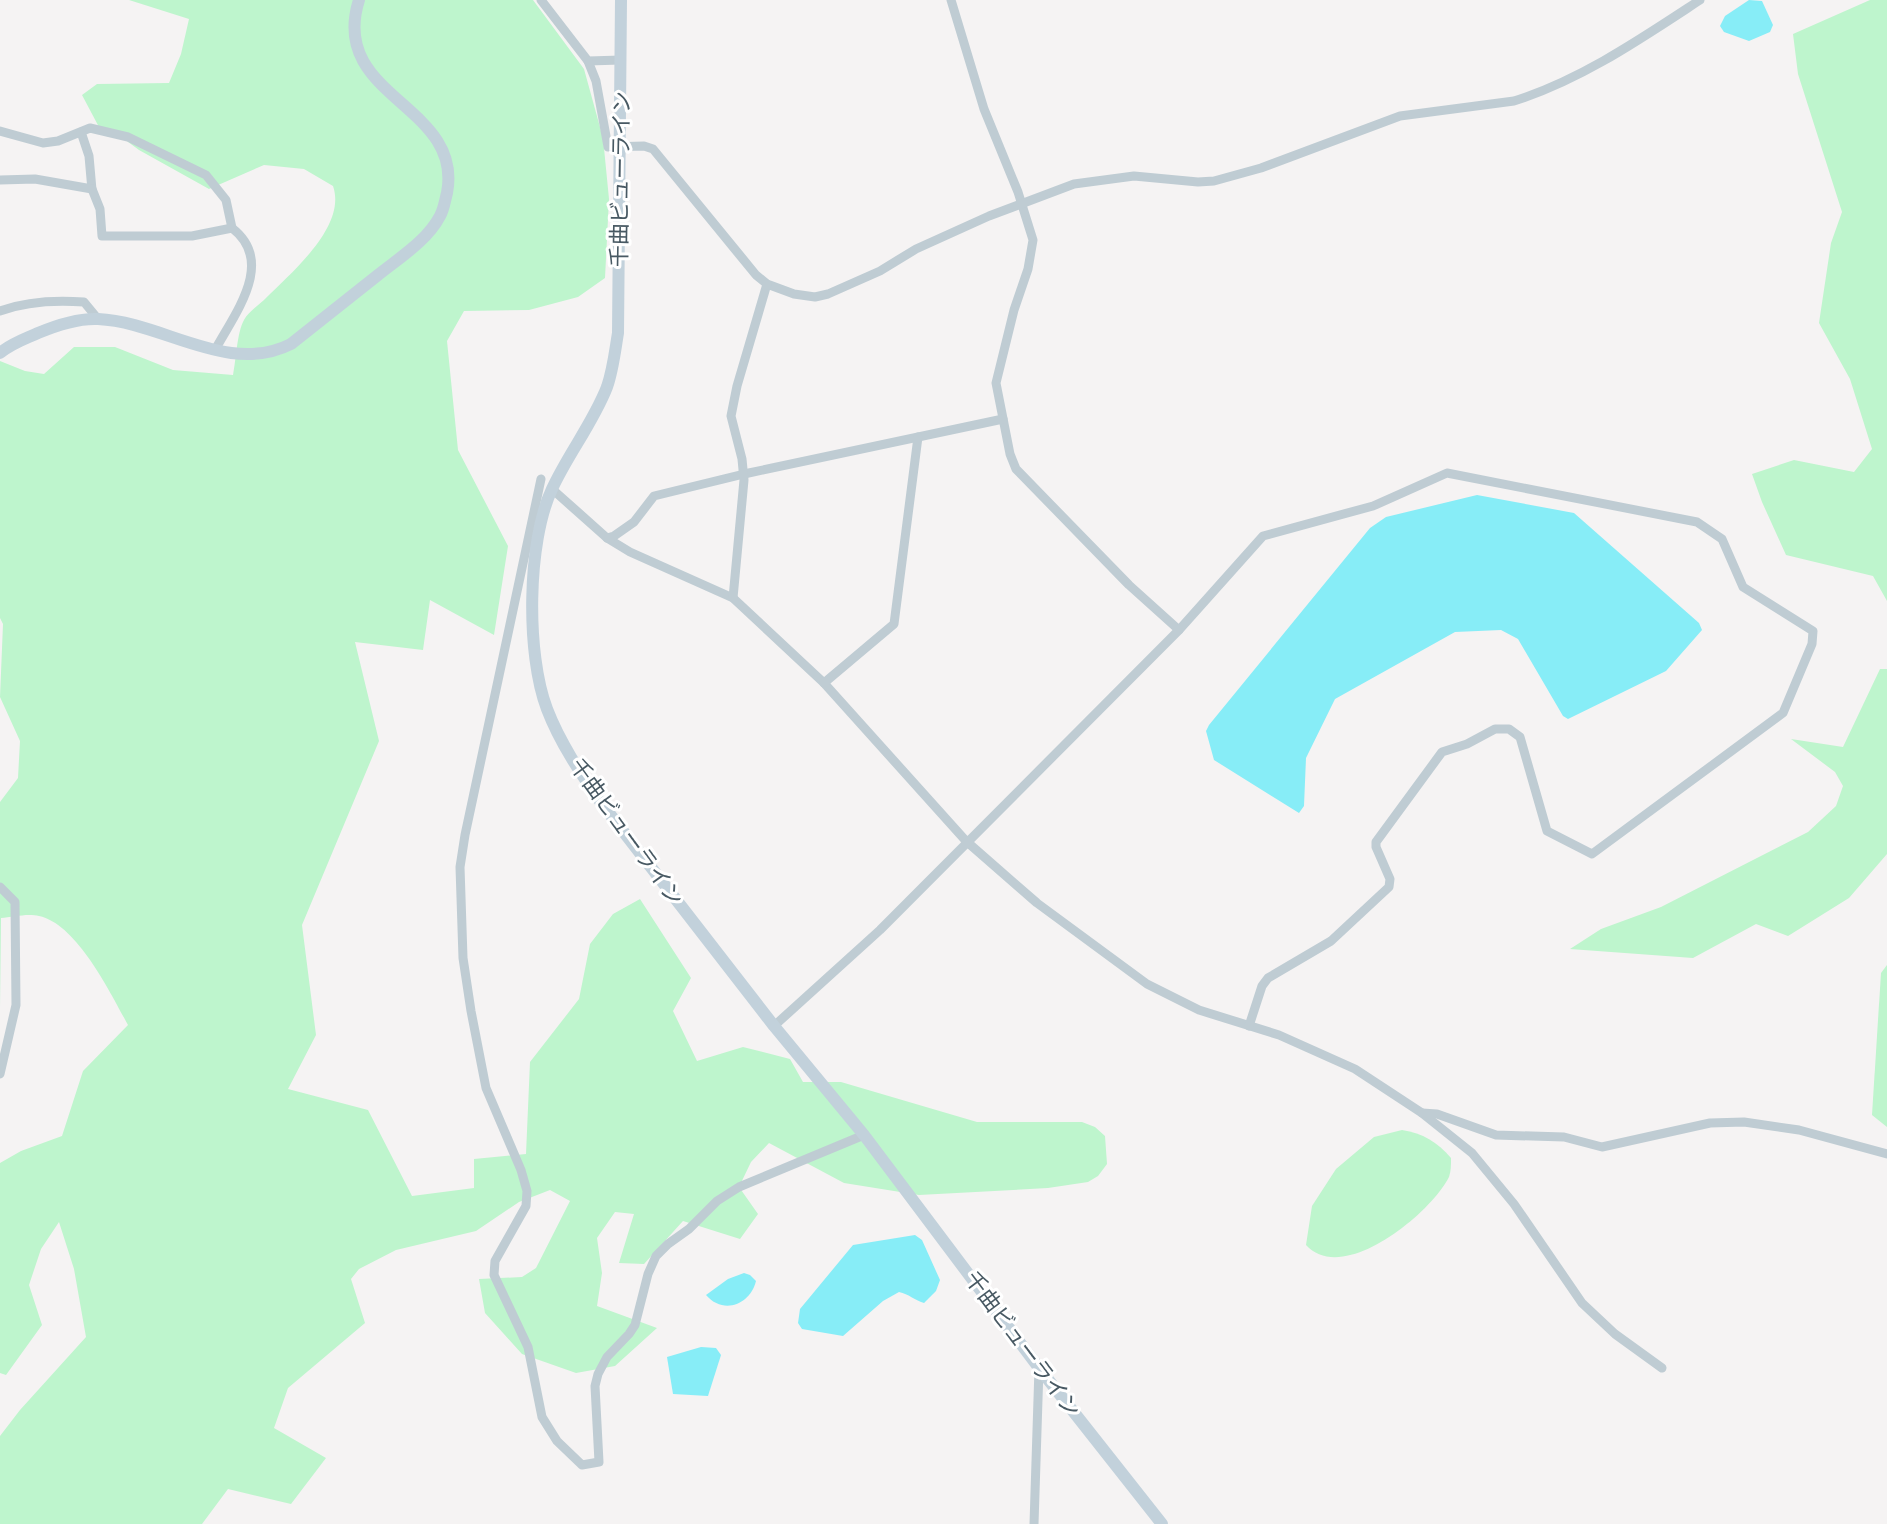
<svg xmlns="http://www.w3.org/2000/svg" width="1887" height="1524" font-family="Poppins,'Noto Sans JP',sans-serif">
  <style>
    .green { fill: #bef5cd }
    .water { fill: #87edf7 }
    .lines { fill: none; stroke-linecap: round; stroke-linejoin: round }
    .street { stroke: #bfccd3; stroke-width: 9 }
    .secondary { stroke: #c2d1db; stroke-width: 12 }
    .labels { text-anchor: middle; stroke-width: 6; stroke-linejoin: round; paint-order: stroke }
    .street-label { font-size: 22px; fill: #485963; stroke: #fff }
  </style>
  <rect width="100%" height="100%" fill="#f5f3f3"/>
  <g class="green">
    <path d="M129 0H533L584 69 603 138 609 199 605 278 578 297 529 310 464 311 447 341 458 450 508 546 494 635 430 600 423 650 355 642 379 741 302 925 316 1035 288 1089 368 1110 412 1196 474 1188V1159L526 1154 530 1062 579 999 590 944 613 914 640 899 691 978 673 1011 697 1061 743 1047 790 1059 803 1082H841L977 1122H1082L1095 1127 1105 1136 1107 1164 1098 1176 1088 1182 1048 1188 919 1195 844 1183 769 1143 751 1162 739 1187 758 1214 740 1239 683 1221 644 1264 619 1263 634 1214 615 1212 597 1238 602 1273 597 1306 657 1328 615 1366 576 1373 522 1354 485 1313 479 1279 522 1277 536 1268 570 1201 550 1190 519 1202 476 1231 396 1250 359 1269 351 1279 365 1323 288 1388 274 1428 326 1458 291 1504 228 1489 202 1524H0V1436L20 1410 86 1337 74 1269 59 1222 41 1249 29 1285 42 1325 6 1375 0 1373V1163L21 1151 62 1136 83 1071 128 1025C111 994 77 924 39 916 28 913 12 917 1 918L0 1008V802L18 778 20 741 0 697 3 624 0 618V361L25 371 44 374 74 347H115L173 370 233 375C236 361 237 332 244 320 248 312 260 304 266 298 292 272 347 226 333 186L304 169 264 165 209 189 139 150 116 133 100 129 82 95 97 84 169 83 181 54 189 19Z"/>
    <path d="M1870 0H1887V601L1873 576 1786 555 1762 502 1752 474 1794 460 1854 472 1872 449 1850 379 1819 323 1831 243 1842 212 1798 74 1793 34Z"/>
    <path d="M1880 669H1887V854L1849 898 1788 936 1756 924 1693 958 1570 949 1601 929 1661 907 1808 832 1836 806 1843 786 1835 772 1791 739 1843 747Z"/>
    <path d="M1887 965V1127L1872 1115 1881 973Z"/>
    <path d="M1402 1130C1423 1133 1437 1142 1451 1158 1451 1165 1451 1171 1449 1177 1431 1213 1343 1286 1306 1245L1312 1206 1336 1169 1374 1137Z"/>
  </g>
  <g class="water">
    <path d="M1749 0 1762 1 1773 25 1770 32 1749 41 1724 32 1720 26 1725 16Z"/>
    <path d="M1477 495 1574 513 1699 623 1702 630 1666 671 1568 719 1563 716 1518 639 1501 630 1455 632 1335 699 1306 758 1304 806 1299 813 1214 760 1206 731 1209 725 1370 528 1386 517Z"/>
    <path d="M915 1235 922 1240 940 1280 936 1291 924 1303C914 1300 909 1294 899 1292L883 1301 843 1336 802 1329 798 1323 800 1309 853 1245Z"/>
    <path d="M744 1273 750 1275 756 1281C750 1305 723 1315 706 1295L728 1279Z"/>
    <path d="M701 1347 716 1348 721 1355 708 1396 673 1394 667 1357Z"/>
  </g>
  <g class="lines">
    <g class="street">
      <path d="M541 0 588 61 621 60"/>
      <path d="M951 0 984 109 1018 192 1033 240 1028 269 1014 310 996 383 1010 454 1016 469 1129 585 1179 630"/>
      <path d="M588 61 596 81 608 147 644 146 653 149 756 275 767 284 794 294 815 297 828 294 880 271 916 249 989 216 1074 184 1134 176 1198 182 1214 181 1261 168 1400 116 1514 101C1581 80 1642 38 1700 0"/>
      <path d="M0 131 43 143 58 141 90 128 128 137 206 175 226 200 232 228"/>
      <path d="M81 132 89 156 92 190"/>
      <path d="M0 180 35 179 92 189 100 209 102 236H192L232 228C276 262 235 313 215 350"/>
      <path d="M0 311C27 301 56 300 84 302L98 319"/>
      <path d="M541 479 465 835 460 867 463 958 471 1011 486 1088 521 1170 527 1191 526 1206 495 1261 494 1275 528 1347 542 1417 557 1441 582 1465 599 1462 595 1386 598 1374 607 1357 629 1334 635 1325 648 1274 656 1256 668 1244 689 1229 717 1201 739 1187 864 1135"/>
      <path d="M552 489 607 538 630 552 733 598 824 683 966 841 1037 903 1147 984 1199 1010 1279 1035 1355 1069 1422 1113 1472 1153 1514 1204 1582 1303 1615 1334 1662 1368"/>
      <path d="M607 538 614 536 634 522 654 496 744 474 1003 419"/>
      <path d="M733 598 744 480 742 459 731 416 737 386 767 284"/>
      <path d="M824 683 894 624 918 437"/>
      <path d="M0 887 15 902 16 1005 0 1074"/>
      <path d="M774 1026 880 930 1179 630 1263 536 1373 506 1447 473 1697 522 1722 539 1743 587 1813 631 1812 644 1783 713 1592 854 1547 831 1520 737 1509 729H1495L1467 744 1442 752 1376 842V847L1390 879 1389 887 1331 941 1268 978 1262 986 1249 1026"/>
      <path d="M1422 1113 1437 1114 1496 1135 1564 1137 1602 1147 1710 1123 1744 1122 1799 1130 1887 1154"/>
      <path d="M1034 1524 1039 1368"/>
    </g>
    <g class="secondary">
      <path d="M621 0 618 333C615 351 613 370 607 387 593 423 568 454 552 489 527 542 526 654 547 709 560 743 581 774 602 804L774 1026 864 1135 1039 1368 1162 1524"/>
      <path d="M0 353C12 343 25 339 38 333 57 325 78 318 98 319 163 322 228 376 291 344 320 321 349 298 378 275 399 258 427 241 440 216 444 209 445 200 447 193 464 104 328 98 359 0"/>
    </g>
  </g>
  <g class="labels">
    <g class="street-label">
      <text transform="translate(620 179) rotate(-89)" y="8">千曲ビューライン</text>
      <text transform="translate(627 832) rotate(54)" y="8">千曲ビューライン</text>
      <text transform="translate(1023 1344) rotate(53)" y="8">千曲ビューライン</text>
    </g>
  </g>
</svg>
